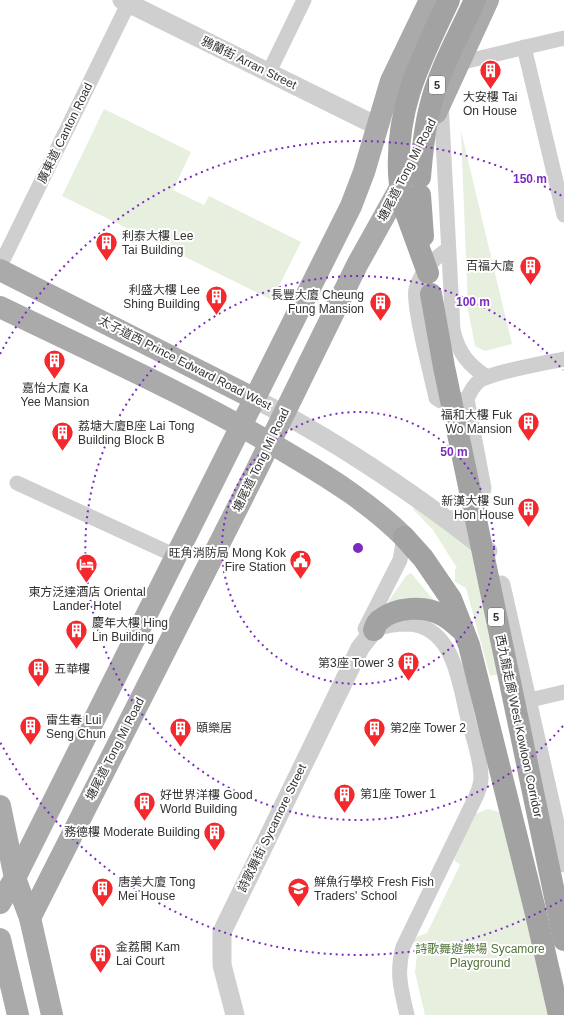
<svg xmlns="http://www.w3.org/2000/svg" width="564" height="1015" font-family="Helvetica,'Noto Sans TC',sans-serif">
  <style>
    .green { fill: #e7efdf }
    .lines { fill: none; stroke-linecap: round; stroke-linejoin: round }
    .minor { stroke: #cfcfcf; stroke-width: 15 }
    .tertiary { stroke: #cfcfcf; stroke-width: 19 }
    .primary { stroke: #aaa; stroke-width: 22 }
    .trunk { stroke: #a2a2a2; stroke-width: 22 }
    .trunk-bridge { stroke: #a2a2a2; stroke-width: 22 }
    .ring { fill: none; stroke: #7b2cbf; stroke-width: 2; stroke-dasharray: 2 4 }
    .labels { text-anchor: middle; stroke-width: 4; stroke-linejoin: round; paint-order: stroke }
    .shield { fill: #fff; stroke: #707070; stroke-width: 1 }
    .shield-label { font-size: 11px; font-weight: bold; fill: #323232 }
    .street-label { font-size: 12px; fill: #323232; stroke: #fff }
    .poi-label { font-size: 12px; fill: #323232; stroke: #fff; text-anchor: start }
    .park-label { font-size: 12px; fill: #52733a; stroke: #fff }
    .centre { fill: #7b2cbf; stroke: #fff; stroke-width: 2 }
    .ring-label { font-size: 12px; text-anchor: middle; font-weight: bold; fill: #7b2cbf; stroke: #fff; stroke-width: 4; stroke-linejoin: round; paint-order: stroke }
  </style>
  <rect width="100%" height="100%" fill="#fff"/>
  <g class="green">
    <path d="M104 109 191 152 173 190 204 205 209 196 301 242 272 300 62 196Z"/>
    <path d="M461 131 512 344 485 351 475 346 468 310Z"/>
    <path d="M417 504 483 555 509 672 490 676 466 588 455 582V569L457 568 433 530 413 509Z"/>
    <path d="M411 573 436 603 408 598 388 602 406 576Z"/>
    <path d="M488 809 502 813 544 968 560 967 564 986V1015H425L415 972 417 955 415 954 414 938 427 933 460 865 454 860 473 815Z"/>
  </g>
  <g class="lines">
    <g class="minor">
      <path d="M524 47 564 215"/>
      <path d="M459 63 564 38"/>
      <path d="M269 72 304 0"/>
      <path d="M441 101 453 330C458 352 468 365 487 377"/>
      <path d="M448 249C433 259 421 271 416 289 412 304 432 378 436 398L441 401 458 399"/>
      <path d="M0 266 130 0"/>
      <path d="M17 483 176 556"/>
      <path d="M446 518C466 519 480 508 484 488L467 399C470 392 473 386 479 381 493 372 545 363 564 359"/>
      <path d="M365 629 400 560 404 537"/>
      <path d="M375 630C386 625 396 624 408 624 453 626 459 681 467 715 472 735 481 757 481 778 481 790 472 804 467 815L403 947C396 973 401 989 407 1015"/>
      <path d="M526 701 564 692"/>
    </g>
    <g class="tertiary">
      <path d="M122 0 377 126"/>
      <path d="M255 399C337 441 415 494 488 551"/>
      <path d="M501 585 564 863"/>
      <path d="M235 1015 222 965V932L360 648 374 630"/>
    </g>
    <g class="primary">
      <path d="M436 113 488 0"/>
      <path d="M0 270 255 399"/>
      <path d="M0 307C99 355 200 400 294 457 333 480 372 505 404 537"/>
      <path d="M0 806 15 878 30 918 52 1015"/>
      <path d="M0 903 15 878 351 206 364 172 391 81 430 0"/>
      <path d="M30 918 255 473 357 265 406 177"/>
      <path d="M0 939 18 1015"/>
    </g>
    <g class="trunk">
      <path d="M399 173C396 105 421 60 449 0"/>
      <path d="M404 537 423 558 451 599 469 645 536 914 559 1015"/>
      <path d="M374 630C375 627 377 622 380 620 395 607 425 605 442 615 450 619 457 626 464 632"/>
    </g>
    <g class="trunk-bridge">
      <path d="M399 173 401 199 428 273"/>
      <path d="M420 177C422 153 424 130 430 107 439 70 459 35 475 0"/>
      <path d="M420 195 423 236"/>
      <path d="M431 294 444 367 564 940"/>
    </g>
  </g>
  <g class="ring">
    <circle cx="358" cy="548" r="136"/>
    <path d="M563 726A272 272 0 1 1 563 370"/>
    <path d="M562 900A407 407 0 0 1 0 742M0 354A407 407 0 0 1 562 196"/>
  </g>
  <defs>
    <symbol id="building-pin" viewBox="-11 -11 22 30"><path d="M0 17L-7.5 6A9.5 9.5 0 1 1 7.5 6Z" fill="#f5282e" stroke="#fff"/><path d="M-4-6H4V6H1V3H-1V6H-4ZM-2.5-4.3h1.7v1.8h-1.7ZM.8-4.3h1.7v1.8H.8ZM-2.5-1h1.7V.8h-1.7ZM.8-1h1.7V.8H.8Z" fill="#fff"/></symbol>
    <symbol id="civic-pin" viewBox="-11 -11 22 30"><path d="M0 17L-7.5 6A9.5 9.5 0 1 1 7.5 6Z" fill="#f5282e" stroke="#fff"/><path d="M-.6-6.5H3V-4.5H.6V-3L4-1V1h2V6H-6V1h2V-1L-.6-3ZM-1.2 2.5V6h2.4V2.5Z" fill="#fff"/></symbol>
    <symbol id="hotel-pin" viewBox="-11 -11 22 30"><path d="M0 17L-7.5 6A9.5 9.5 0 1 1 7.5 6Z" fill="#f5282e" stroke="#fff"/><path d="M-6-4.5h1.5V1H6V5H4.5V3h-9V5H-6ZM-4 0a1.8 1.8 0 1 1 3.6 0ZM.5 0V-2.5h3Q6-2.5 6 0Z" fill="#fff"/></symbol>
    <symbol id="school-pin" viewBox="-11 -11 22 30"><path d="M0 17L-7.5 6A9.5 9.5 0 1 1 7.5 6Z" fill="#f5282e" stroke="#fff"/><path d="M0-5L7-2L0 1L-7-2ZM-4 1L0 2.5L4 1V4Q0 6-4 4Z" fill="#fff"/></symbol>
  </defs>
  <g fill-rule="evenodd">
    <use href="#building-pin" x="478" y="58" width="25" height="34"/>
    <use href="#building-pin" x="94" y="230" width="25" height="34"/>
    <use href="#building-pin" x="518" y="254" width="25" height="34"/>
    <use href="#building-pin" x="204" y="284" width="25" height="34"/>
    <use href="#building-pin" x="368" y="290" width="25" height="34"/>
    <use href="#building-pin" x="42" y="348" width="25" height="34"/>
    <use href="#building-pin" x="516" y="410" width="25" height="34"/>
    <use href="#building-pin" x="50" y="420" width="25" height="34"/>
    <use href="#building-pin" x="516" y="496" width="25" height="34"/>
    <use href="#civic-pin" x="288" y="548" width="25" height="34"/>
    <use href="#hotel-pin" x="74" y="552" width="25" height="34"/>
    <use href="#building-pin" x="64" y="618" width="25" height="34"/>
    <use href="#building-pin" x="396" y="650" width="25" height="34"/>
    <use href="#building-pin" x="26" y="656" width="25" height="34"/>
    <use href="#building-pin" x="18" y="714" width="25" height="34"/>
    <use href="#building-pin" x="168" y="716" width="25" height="34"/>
    <use href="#building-pin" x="362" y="716" width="25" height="34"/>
    <use href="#building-pin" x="332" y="782" width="25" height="34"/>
    <use href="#building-pin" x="132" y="790" width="25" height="34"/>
    <use href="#building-pin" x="202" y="820" width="25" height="34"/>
    <use href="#building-pin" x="90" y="876" width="25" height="34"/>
    <use href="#school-pin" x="286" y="876" width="25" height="34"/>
    <use href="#building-pin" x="88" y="942" width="25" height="34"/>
  </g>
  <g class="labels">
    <g class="shield">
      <rect x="429" y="76" width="16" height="18" rx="3"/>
      <rect x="488" y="608" width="16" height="18" rx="3"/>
    </g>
    <g class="shield-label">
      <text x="437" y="89">5</text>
      <text x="496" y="621">5</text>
    </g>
    <g class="street-label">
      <text transform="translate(249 63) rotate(26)" y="4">鴉蘭街 Arran Street</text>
      <text transform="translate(65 133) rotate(-64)" y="4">廣東道 Canton Road</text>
      <text transform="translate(407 170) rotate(-63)" y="4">塘尾道 Tong Mi Road</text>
      <text transform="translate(185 363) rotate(27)" y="4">太子道西 Prince Edward Road West</text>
      <text transform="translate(261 460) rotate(-64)" y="4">塘尾道 Tong Mi Road</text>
      <text transform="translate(519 726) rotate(78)" y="4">西九龍走廊 West Kowloon Corridor</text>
      <text transform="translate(115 749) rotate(-63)" y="4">塘尾道 Tong Mi Road</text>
      <text transform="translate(272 828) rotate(-64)" y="4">詩歌舞街 Sycamore Street</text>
    </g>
    <g class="poi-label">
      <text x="490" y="101" text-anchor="middle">大安樓 Tai<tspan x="490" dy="14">On House</tspan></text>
      <text x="122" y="240">利泰大樓 Lee<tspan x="122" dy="14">Tai Building</tspan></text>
      <text x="514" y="270" text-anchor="end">百福大廈</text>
      <text x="200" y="294" text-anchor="end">利盛大樓 Lee<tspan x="200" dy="14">Shing Building</tspan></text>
      <text x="364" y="299" text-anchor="end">長豐大廈 Cheung<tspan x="364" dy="14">Fung Mansion</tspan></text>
      <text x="55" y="392" text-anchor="middle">嘉怡大廈 Ka<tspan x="55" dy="14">Yee Mansion</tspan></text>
      <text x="512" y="419" text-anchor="end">福和大樓 Fuk<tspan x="512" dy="14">Wo Mansion</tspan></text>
      <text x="78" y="430">荔塘大廈B座 Lai Tong<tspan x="78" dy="14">Building Block B</tspan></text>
      <text x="514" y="505" text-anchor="end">新漢大樓 Sun<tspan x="514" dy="14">Hon House</tspan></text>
      <text x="286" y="557" text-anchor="end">旺角消防局 Mong Kok<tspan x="286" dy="14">Fire Station</tspan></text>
      <text x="87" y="596" text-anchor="middle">東方泛達酒店 Oriental<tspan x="87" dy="14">Lander Hotel</tspan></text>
      <text x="92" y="627">慶年大樓 Hing<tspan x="92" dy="14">Lin Building</tspan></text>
      <text x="394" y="667" text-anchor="end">第3座 Tower 3</text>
      <text x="54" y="673">五華樓</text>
      <text x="46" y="724">雷生春 Lui<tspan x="46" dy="14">Seng Chun</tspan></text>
      <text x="196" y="732">頤樂居</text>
      <text x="390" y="732">第2座 Tower 2</text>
      <text x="360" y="798">第1座 Tower 1</text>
      <text x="160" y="799">好世界洋樓 Good<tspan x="160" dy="14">World Building</tspan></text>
      <text x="200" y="836" text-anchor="end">務德樓 Moderate Building</text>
      <text x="118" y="886">唐美大廈 Tong<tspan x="118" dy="14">Mei House</tspan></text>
      <text x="314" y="886">鮮魚行學校 Fresh Fish<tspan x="314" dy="14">Traders' School</tspan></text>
      <text x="116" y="951">金荔閣 Kam<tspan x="116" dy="14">Lai Court</tspan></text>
    </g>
    <g class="park-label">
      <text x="480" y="953">詩歌舞遊樂場 Sycamore<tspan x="480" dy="14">Playground</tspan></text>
    </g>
  </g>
  <circle cx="358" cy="548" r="6" class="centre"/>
  <g class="ring-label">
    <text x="530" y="183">150 m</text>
    <text x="473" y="306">100 m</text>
    <text x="454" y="456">50 m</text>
  </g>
</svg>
